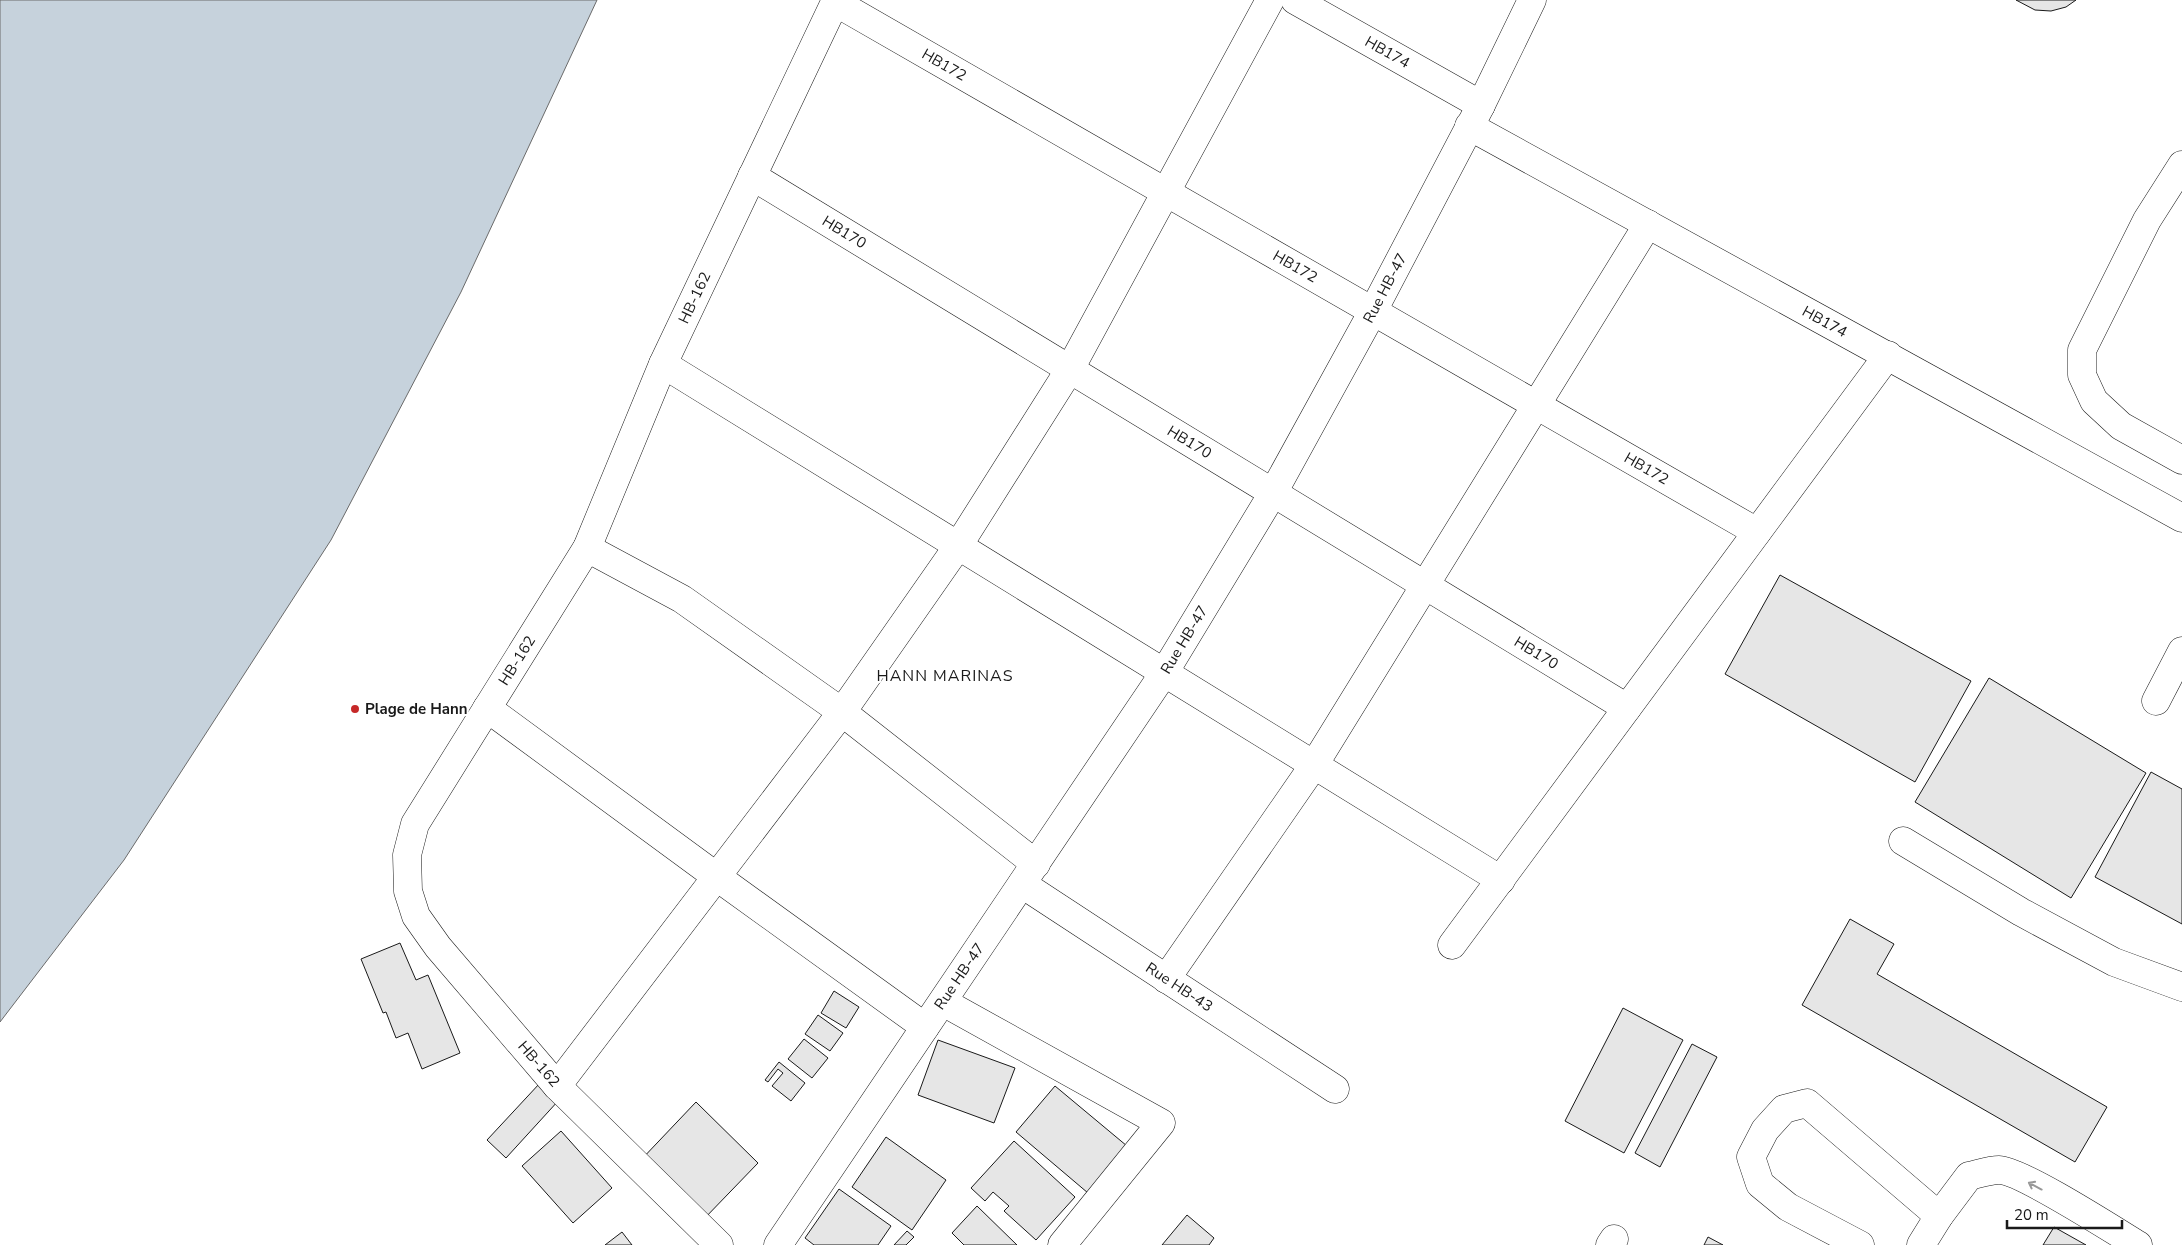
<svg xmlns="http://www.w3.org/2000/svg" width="2182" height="1245" font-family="'Nunito Sans',sans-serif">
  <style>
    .water { fill: #c6d2dc; stroke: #6a6a6a }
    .building { fill: #e6e6e6; stroke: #1a1a1a }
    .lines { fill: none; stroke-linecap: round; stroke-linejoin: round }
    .minor-casing { stroke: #1a1a1a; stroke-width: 29 }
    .minor { stroke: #fff; stroke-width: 28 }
    .oneway { stroke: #989898 }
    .poi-dot { fill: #c62828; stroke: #fff; stroke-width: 2 }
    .labels { text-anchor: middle; stroke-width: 4; stroke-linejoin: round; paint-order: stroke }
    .street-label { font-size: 15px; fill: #1a1a1a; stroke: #fff }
    .poi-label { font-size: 15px; font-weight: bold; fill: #1a1a1a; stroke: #fff; text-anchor: start }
    .neighbourhood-label { font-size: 16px; letter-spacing: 1px; fill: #1a1a1a; stroke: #fff }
  </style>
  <rect width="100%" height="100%" fill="#fff"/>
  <path class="water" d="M0 0H597L461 292 331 540 124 860 0 1022Z"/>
  <g class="building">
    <path d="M2016 0H2076L2066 7 2051 11 2035 10Z"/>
    <path d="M1780 575 1971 681 1915 782 1725 674Z"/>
    <path d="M1989 678 2146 773 2071 898 1915 802Z"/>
    <path d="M2151 772 2182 789V924L2095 877Z"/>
    <path d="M1850 919 1894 944 1877 974 2107 1107 2075 1162 1802 1005Z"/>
    <path d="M400 943 416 980 428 975 460 1053 422 1069 408 1033 396 1038 386 1012 383 1013 361 959Z"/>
    <path d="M834 991 859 1007 846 1028 821 1013Z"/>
    <path d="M1623 1008 1683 1040 1624 1153 1565 1121Z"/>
    <path d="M818 1015 843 1033 830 1051 805 1034Z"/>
    <path d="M804 1039 828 1058 812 1078 788 1059Z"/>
    <path d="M938 1040 1015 1068 994 1123 918 1095Z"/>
    <path d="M1692 1044 1717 1057 1660 1167 1635 1153Z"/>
    <path d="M779 1062 805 1083 791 1101 772 1086 783 1073 778 1069 768 1082 765 1080Z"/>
    <path d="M540 1083 559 1100 506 1158 487 1140Z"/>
    <path d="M1055 1086 1127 1146 1088 1193 1016 1132Z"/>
    <path d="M696 1102 758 1163 701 1222 639 1162Z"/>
    <path d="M561 1131 612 1188 573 1223 522 1166Z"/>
    <path d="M886 1137 946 1180 912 1230 852 1187Z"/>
    <path d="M1014 1141 1075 1197 1036 1240 1004 1211 1009 1206 993 1192 985 1201 971 1188Z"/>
    <path d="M839 1189 891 1226 878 1245H814L805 1238Z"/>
    <path d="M977 1206 1017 1245H964L952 1233Z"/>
    <path d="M1187 1215 1214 1238 1209 1245H1162Z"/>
    <path d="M2054 1227 2086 1245H2043Z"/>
    <path d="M907 1231 914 1237 906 1245H894Z"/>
    <path d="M622 1232 632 1245H605Z"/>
    <path d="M1708 1237 1723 1245H1704Z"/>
  </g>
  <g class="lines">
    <defs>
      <g id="minor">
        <path id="s1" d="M1295 0 1481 105"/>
        <path id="s2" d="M835 2 1757 532"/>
        <path id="s3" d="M1469 126 2182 518"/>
        <path d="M2182 165 2147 220 2082 350V375L2094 401 2121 426 2182 460"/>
        <path id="s4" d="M752 176 1627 708"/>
        <path d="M663 364 1501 880"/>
        <path d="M587 548 682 599 842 712 1036 864"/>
        <path d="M2156 701 2182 651"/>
        <path d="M487 708 717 877 925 1027"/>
        <path d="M1903 841 2021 912 2114 962 2182 987"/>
        <path id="s5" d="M1022 884 1335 1089"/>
        <path d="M1452 945 1888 355"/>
        <path d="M1166 979 1314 765 1648 224"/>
        <path d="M943 1002 1161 1123 1062 1245"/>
        <path d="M557 1086 842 712 958 546 1070 369 1270 0"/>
        <path id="s6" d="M719 1245 557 1086 438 947 416 916 408 891 407 855 415 824 587 548 663 364 836 0"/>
        <path id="s7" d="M778 1245 1164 673 1273 493 1373 311 1481 105 1532 0"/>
        <path d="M1610 1245 1614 1239"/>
        <path d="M1860 1245 1788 1207 1760 1184 1751 1157 1765 1130 1784 1109 1807 1103 1939 1216"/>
        <path d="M1921 1245 1939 1216 1969 1176C1978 1174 1990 1170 1999 1170 2020 1170 2115 1231 2138 1245"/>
      </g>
    </defs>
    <use href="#minor" class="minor-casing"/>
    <use href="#minor" class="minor"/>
  </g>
  <defs><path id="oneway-shaft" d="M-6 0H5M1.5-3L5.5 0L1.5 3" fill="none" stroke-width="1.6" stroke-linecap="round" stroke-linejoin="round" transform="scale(1.25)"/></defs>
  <use class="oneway" href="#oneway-shaft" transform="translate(2035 1186) rotate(-152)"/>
  <circle class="poi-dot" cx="355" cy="709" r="5"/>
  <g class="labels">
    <g class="street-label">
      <text dy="5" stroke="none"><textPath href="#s1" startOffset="106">HB174</textPath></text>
      <text dy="5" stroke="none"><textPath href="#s2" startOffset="126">HB172</textPath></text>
      <text dy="5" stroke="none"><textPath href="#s4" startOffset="108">HB170</textPath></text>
      <text dy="5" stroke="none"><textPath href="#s2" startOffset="531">HB172</textPath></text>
      <text dy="5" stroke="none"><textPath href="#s7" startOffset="1134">Rue HB-47</textPath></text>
      <text dy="5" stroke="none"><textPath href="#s6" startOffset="1140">HB-162</textPath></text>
      <text dy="5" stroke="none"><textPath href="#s3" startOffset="406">HB174</textPath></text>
      <text dy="5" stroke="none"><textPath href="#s4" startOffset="512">HB170</textPath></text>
      <text dy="5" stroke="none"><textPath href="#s2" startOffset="936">HB172</textPath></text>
      <text dy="5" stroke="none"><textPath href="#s7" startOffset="729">Rue HB-47</textPath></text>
      <text dy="5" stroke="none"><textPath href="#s4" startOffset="918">HB170</textPath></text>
      <text dy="5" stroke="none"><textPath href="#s6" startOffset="735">HB-162</textPath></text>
      <text dy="5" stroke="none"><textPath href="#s7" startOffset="324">Rue HB-47</textPath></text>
      <text dy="5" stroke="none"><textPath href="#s5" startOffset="188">Rue HB-43</textPath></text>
      <text transform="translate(539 1064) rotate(49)" y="5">HB-162</text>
    </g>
    <g class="poi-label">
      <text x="365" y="714">Plage de Hann</text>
    </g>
    <g class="neighbourhood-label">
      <text x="945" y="681">HANN MARINAS</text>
    </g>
  </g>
  <path d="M2007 1220v8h115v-8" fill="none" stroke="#1a1a1a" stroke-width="2.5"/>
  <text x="2014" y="1220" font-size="15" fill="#1a1a1a" stroke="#ffffff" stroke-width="4" paint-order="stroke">20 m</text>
</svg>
